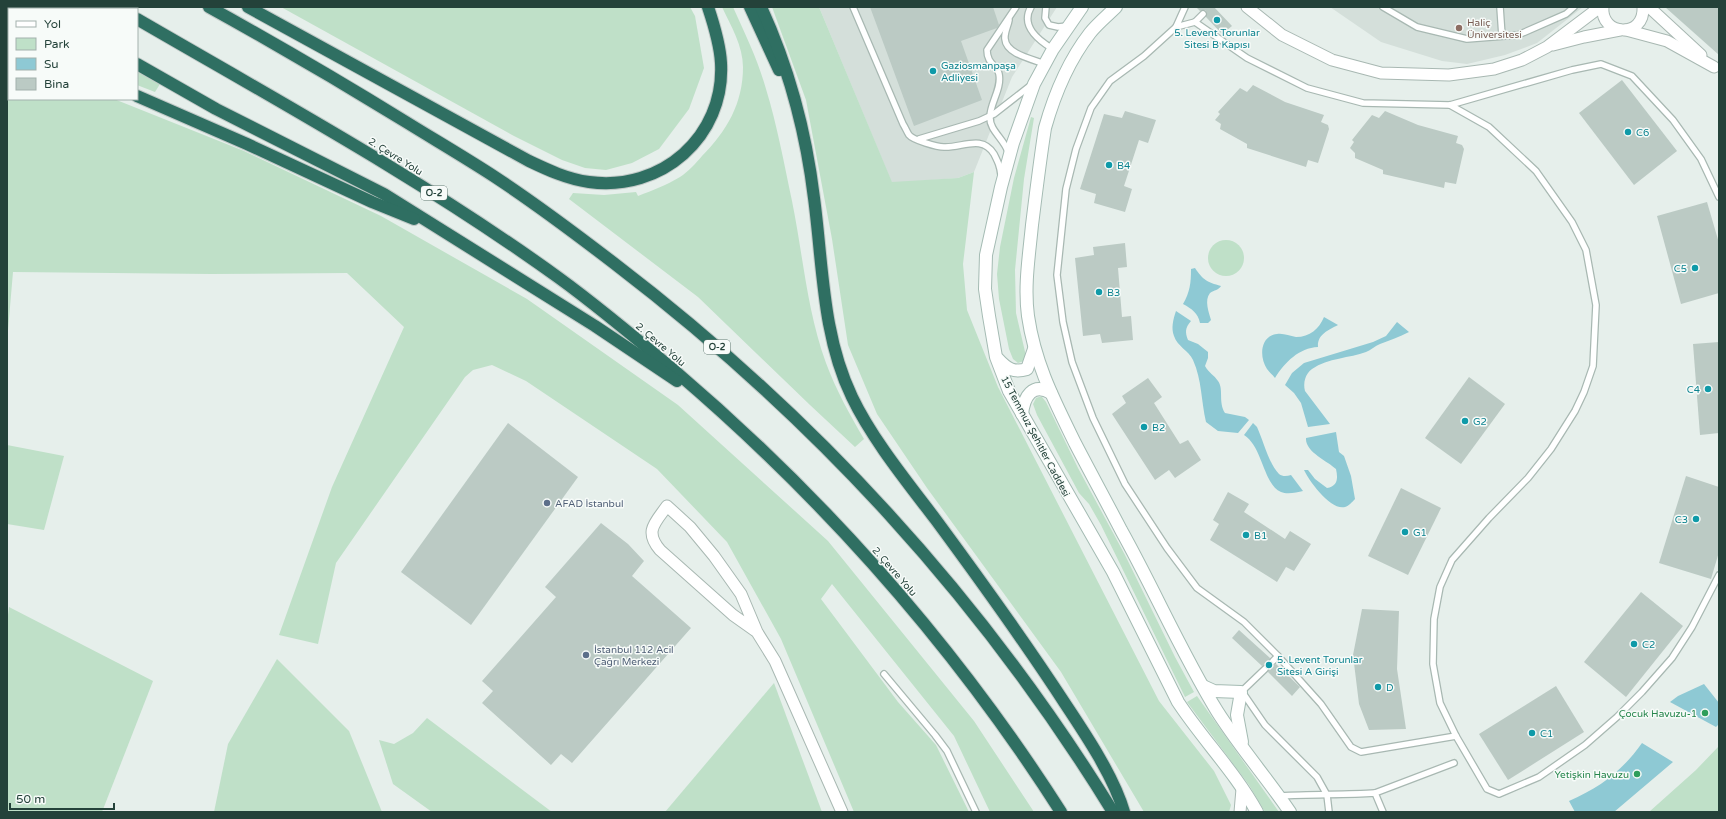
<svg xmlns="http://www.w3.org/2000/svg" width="1726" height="819" font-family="'Varela Round',sans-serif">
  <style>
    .built { fill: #d4dfda }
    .green { fill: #bfe0c8 }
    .water { fill: #8ec9d4 }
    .building { fill: #bbcac4 }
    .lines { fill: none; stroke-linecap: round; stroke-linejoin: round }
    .lane-casing { stroke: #a8b8b2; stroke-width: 8 }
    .street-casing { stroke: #a8b8b2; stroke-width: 13 }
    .secondary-casing { stroke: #a4bbb3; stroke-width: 14 }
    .highway-casing { stroke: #c2cac8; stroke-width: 14 }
    .lane { stroke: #fff; stroke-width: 5.5 }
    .street { stroke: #fff; stroke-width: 11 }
    .secondary { stroke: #fff; stroke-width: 12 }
    .highway { stroke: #2f6f62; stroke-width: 12 }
    .culture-dot { fill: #0f9aa8; stroke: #f7fbf9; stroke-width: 1.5 }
    .education-dot { fill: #8d6e63; stroke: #f7fbf9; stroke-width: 1.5 }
    .service-dot { fill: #5c6f8a; stroke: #f7fbf9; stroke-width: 1.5 }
    .leisure-dot { fill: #2e9e5b; stroke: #f7fbf9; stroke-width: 1.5 }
    .labels { text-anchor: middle; stroke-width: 3; stroke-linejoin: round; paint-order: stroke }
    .shield { fill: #f7fbf9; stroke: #637a73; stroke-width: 1 }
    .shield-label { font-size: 9px; font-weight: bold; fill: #24423a }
    .education-label { font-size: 10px; fill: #785e54; stroke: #f7fbf9; text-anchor: start }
    .culture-label { font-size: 10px; fill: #0d838f; stroke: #f7fbf9; text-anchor: start }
    .street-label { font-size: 10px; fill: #24423a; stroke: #f7fbf9 }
    .service-label { font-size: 10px; fill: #4e5e75; stroke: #f7fbf9; text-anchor: start }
    .leisure-label { font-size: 10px; fill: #27864d; stroke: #f7fbf9; text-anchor: end }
  </style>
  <rect width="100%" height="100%" fill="#e6efeb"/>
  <g class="built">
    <path d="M819 7H1057L1012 77 974 172 958 178 892 183Z"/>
    <path d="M1330 7H1583L1537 43 1505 55 1467 64 1442 61 1381 42Z"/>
  </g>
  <g class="green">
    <path d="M281 7H690L695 16 704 68 689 109 659 149 632 163 606 170 585 168 562 160 514 136Z"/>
    <path d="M722 7H733C745 34 758 60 766 89 777 125 784 163 792 201 803 255 807 311 826 363 836 390 850 415 864 439L855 447 810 405 698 297 569 199 573 193 604 195 636 192 638 196C653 190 667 185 680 177 688 172 696 163 702 156 727 131 743 103 743 67 743 46 731 26 722 7Z"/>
    <path d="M772 7H819L892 182 958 178 974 172 963 264 967 310 998 387 1159 701 1214 771 1231 805 1229 812H1144L1061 672 927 488 877 414 848 345 832 239 806 100Z"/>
    <path d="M7 65H9V99H114L244 151 381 216 527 299 678 405 828 541 974 721 1034 812H990L954 736 832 584 821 599 898 702 936 745 969 812H854L781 639 727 542 657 469 526 381 492 365 473 370 465 377 336 563 318 644 279 635 332 487 404 327 347 273 211 274 13 272 7 342Z"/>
    <path d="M137 70 160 84 155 92 137 85Z"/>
    <path d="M1031 117 1034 118 1024 179 1015 270 1016 313 1026 356 1024 361 1018 363 1013 359 1009 349 999 299 997 274 1000 247 1014 178Z"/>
    <circle cx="1226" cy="258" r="18"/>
    <path d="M1039 397H1042L1046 402 1078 468 1125 555 1175 657 1194 692 1185 697 1101 525 1089 504 1079 493 1037 415 1033 404 1036 398Z"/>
    <path d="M7 445 64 456 44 530 7 524Z"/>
    <path d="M9 607 153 681 102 812H7V623Z"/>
    <path d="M277 659 349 731 382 812H214L228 744Z"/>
    <path d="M774 683 822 812H665Z"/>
    <path d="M1197 696 1279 812H1265L1249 785 1187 702Z"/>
    <path d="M427 718 552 812H432L393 784 379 740 394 744 413 733Z"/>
    <path d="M1719 746V812H1649L1696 770Z"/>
  </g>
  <g class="water">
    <path d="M1195 268C1203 280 1207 282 1221 286 1219 290 1214 290 1210 293 1204 300 1209 313 1211 320L1208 323H1200C1198 313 1192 309 1183 304 1190 292 1191 283 1191 269Z"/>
    <path d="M1176 311 1191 321C1185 328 1185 332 1188 340L1198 344 1208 352V358L1205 366C1209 373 1214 375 1218 381 1224 389 1218 402 1225 413L1245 417 1249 420 1238 433 1218 431 1206 422C1201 401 1202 380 1193 360 1189 351 1177 346 1174 336 1171 328 1173 320 1176 311Z"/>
    <path d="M1324 317 1338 325C1328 330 1317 335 1318 347 1299 348 1285 362 1275 378 1273 375 1269 372 1267 369 1259 357 1260 336 1277 334 1284 333 1289 336 1296 337 1310 337 1319 329 1324 317Z"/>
    <path d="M1397 322 1409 332C1399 337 1390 340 1380 344 1375 346 1371 350 1366 352 1350 358 1328 358 1312 369 1305 374 1303 383 1305 391L1330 424 1308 427 1301 403 1294 393 1285 385 1292 373 1304 363 1373 342 1386 336Z"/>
    <path d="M1253 423 1257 427C1263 440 1269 464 1279 474 1283 477 1287 476 1291 475L1303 491C1297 492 1288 495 1281 492 1263 484 1263 447 1244 435Z"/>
    <path d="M1336 432 1339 452 1344 456 1351 476 1355 499C1352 502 1349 506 1345 507 1331 511 1309 481 1304 470H1308L1315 479 1327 488C1338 486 1338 478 1336 469 1328 461 1305 452 1306 438Z"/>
    <path d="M1704 684 1719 703V724L1716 727 1670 702 1678 696Z"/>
    <path d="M1642 743 1673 762 1614 812H1575L1569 801C1601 787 1622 771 1642 743Z"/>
  </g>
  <g class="building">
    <path d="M870 7H993L999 25 997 28 961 41 982 100 914 126Z"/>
    <path d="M1196 7H1214L1232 26 1222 34 1206 17V11L1204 10 1200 11Z"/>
    <path d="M1665 7H1719V55Z"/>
    <path d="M1622 80 1677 151 1634 185 1579 113Z"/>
    <path d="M1253 85 1285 102 1324 115 1321 122 1328 125 1329 129 1318 163 1308 160 1306 167 1247 148V144L1220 129 1221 124 1215 120 1220 114 1218 112 1240 88 1247 92Z"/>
    <path d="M1125 111 1156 120 1148 143 1139 140 1124 186 1132 189 1125 212 1094 203 1096 194 1080 189 1104 114 1122 118Z"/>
    <path d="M1385 111 1418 125 1458 136 1456 143 1462 145 1464 149 1456 184 1445 182 1444 188 1383 174V170L1355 158V153L1350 148 1354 142 1352 140 1372 115 1379 118Z"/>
    <path d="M1707 202 1719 243V293L1681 304 1657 216Z"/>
    <path d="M1125 243 1127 267 1118 268 1122 317 1131 316 1133 340 1102 343 1100 334 1083 336 1075 258 1094 255 1093 247Z"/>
    <path d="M1719 342V433L1700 435 1693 344Z"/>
    <path d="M1469 377 1505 404 1461 464 1425 438Z"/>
    <path d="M1148 378 1162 397 1154 403 1180 444 1188 440 1201 460 1175 478 1169 470 1155 480 1112 414 1126 403 1122 396Z"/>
    <path d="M508 423 578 477 471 625 401 572Z"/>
    <path d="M1686 476 1719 487V552L1711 579 1659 563Z"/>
    <path d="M1401 488 1441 508 1408 575 1368 556Z"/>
    <path d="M1228 492 1249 504 1244 512 1285 539 1290 531 1311 544 1294 571 1286 567 1277 582 1210 540 1219 524 1213 520Z"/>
    <path d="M601 523 628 544 644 561 632 576 691 628 572 763 561 754 551 765 482 703 493 691 482 681 556 597 545 587Z"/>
    <path d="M1641 592 1683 626 1626 697 1584 662Z"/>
    <path d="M1362 609 1399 611 1397 669 1406 729 1369 730 1359 704 1353 655Z"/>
    <path d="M1239 630 1270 658 1269 662 1270 664 1274 665 1276 664 1300 687 1292 696 1268 672 1269 668 1268 666 1264 665 1262 666 1232 638Z"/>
    <path d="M1556 686 1584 732 1508 780 1479 734Z"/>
  </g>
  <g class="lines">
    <defs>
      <g id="lane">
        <path d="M853 7 903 124C905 127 907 132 909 135 913 140 937 147 944 147 962 148 982 134 994 154 998 162 1000 166 1001 175"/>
        <path d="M1031 7C1020 26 1038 40 1053 49"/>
        <path d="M1046 7 1045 18 1049 25 1058 27 1067 26"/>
        <path d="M1383 7 1417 27 1467 39 1518 35 1566 14 1574 7"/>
        <path d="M1500 7 1502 36"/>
        <path d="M1203 14 1195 22 1247 58 1307 88 1363 103 1450 105 1572 70 1601 64 1632 76 1673 120 1701 159 1719 197"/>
        <path d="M1009 20C1008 26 1004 33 1005 39 1006 54 1032 59 1045 64"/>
        <path d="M1195 22 1176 27 1144 56 1110 81 1091 108 1076 149 1066 189 1057 275 1063 322 1072 362 1093 418 1125 484 1167 548 1197 588 1244 622 1278 656"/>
        <path d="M1176 27 1185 7"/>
        <path d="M1450 105 1489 127 1536 171 1572 222 1586 250 1596 305 1593 366 1584 392 1575 411 1551 449 1528 478 1489 518 1452 560 1440 587 1434 619 1433 664 1440 703 1456 736 1487 789 1499 794 1539 777 1585 745 1617 717 1642 692 1672 658 1692 627 1719 575"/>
        <path d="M919 139 979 121 994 114 1030 86"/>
        <path d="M1008 152C1005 140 989 130 990 117 990 103 1002 89 999 74 997 65 987 64 987 50L1016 7"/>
        <path d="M1273 661 1278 656 1321 704 1351 747 1361 752 1456 736"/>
        <path d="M884 674 935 735 947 751 976 812"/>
        <path d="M1241 692 1265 669"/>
        <path d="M1243 693 1265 725 1317 777 1327 795 1329 812"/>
        <path d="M1375 793 1454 763"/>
        <path d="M1280 796C1312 794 1344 795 1375 793L1383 812"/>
      </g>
      <g id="street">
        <path d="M1247 7 1282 35 1332 60 1381 73 1449 75 1494 69 1522 60 1547 47 1600 7"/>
        <path d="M1603 7C1600 36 1645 39 1643 7"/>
        <path d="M1649 7 1701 55"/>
        <path d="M1626 30 1667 41 1714 67"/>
        <path d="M1553 45 1584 37 1620 30"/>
        <path d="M757 632 733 615 660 550C644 531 655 523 667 506L690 527 714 556 741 594 757 632 775 661 842 812"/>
        <path d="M1240 812 1242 789"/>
      </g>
      <g id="secondary">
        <path d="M1082 7 1053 49 1034 84 1013 143 1001 187 986 255 985 289 989 316 996 357 1009 391 1113 572 1178 702C1203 740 1235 772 1257 812"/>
        <path d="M1116 7C1107 16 1097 24 1090 33 1069 60 1054 96 1045 128 1040 160 1036 193 1032 225 1029 256 1024 286 1028 316 1035 364 1054 400 1075 443 1090 472 1106 501 1121 530 1154 589 1181 652 1217 711 1239 746 1267 778 1290 812"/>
        <path d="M998 359C1007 369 1014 373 1027 369L1034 349"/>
        <path d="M1022 414C1024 397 1032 382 1051 393"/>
        <path d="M1203 686 1214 691 1241 692 1237 715 1242 742"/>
      </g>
      <g id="highway">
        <path d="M42 7 45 9"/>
        <path d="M116 7 120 9"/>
        <path d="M209 7C276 44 341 82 406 122 435 140 466 158 495 177 536 204 576 234 615 264 815 417 980 596 1113 812"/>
        <path d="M248 7 529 161C548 170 567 179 589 182 661 192 725 137 721 63 720 44 714 25 708 7"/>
        <path d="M750 7 779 70"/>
        <path d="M761 7C789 68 806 132 814 198 823 265 822 335 852 397 872 439 908 483 936 520 981 581 1025 642 1066 705 1086 735 1114 777 1124 812"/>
        <path d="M137 19C280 102 425 181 559 278 599 307 637 339 675 371 825 499 955 646 1061 812"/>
        <path d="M7 51 9 52"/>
        <path d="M137 64 216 109 384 194 595 326 677 381"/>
        <path d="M137 96 247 144 372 202 414 219"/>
      </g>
    </defs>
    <use href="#lane" class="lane-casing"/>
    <use href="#street" class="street-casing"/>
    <use href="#secondary" class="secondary-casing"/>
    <use href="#highway" class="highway-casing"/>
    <use href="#lane" class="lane"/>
    <use href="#street" class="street"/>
    <use href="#secondary" class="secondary"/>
    <use href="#highway" class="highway"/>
  </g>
  <g class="culture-dot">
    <circle cx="1217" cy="20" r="4"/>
    <circle cx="933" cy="71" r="4"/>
    <circle cx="1628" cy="132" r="4"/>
    <circle cx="1109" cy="165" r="4"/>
    <circle cx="1695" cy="268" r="4"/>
    <circle cx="1099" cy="292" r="4"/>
    <circle cx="1708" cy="389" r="4"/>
    <circle cx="1465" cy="421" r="4"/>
    <circle cx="1144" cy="427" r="4"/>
    <circle cx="1696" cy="519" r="4"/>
    <circle cx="1405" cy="532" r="4"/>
    <circle cx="1246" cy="535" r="4"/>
    <circle cx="1634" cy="644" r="4"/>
    <circle cx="1269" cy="665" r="4"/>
    <circle cx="1378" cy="687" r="4"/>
    <circle cx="1532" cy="733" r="4"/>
  </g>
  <circle class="education-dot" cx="1459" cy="28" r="4"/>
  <g class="service-dot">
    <circle cx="547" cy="503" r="4"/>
    <circle cx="586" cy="655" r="4"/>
  </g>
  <g class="leisure-dot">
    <circle cx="1705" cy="713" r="4"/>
    <circle cx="1637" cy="774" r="4"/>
  </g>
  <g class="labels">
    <g class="shield">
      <rect x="421" y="186" width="26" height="14" rx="3"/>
      <rect x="704" y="340" width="26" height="14" rx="3"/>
    </g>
    <g class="shield-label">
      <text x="434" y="196">O-2</text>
      <text x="717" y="350">O-2</text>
    </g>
    <g class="education-label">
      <text x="1467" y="26">Haliç<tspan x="1467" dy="12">Üniversitesi</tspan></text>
    </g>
    <g class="culture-label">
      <text x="1217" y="36" text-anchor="middle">5. Levent Torunlar<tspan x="1217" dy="12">Sitesi B Kapısı</tspan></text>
      <text x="941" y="69">Gaziosmanpaşa<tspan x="941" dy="12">Adliyesi</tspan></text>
      <text x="1636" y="136">C6</text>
      <text x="1117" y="169">B4</text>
      <text x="1687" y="272" text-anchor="end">C5</text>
      <text x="1107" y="296">B3</text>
      <text x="1700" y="393" text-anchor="end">C4</text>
      <text x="1473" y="425">G2</text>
      <text x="1152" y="431">B2</text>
      <text x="1688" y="523" text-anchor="end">C3</text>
      <text x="1413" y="536">G1</text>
      <text x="1254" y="539">B1</text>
      <text x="1642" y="648">C2</text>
      <text x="1277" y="663">5. Levent Torunlar<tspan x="1277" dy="12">Sitesi A Girişi</tspan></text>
      <text x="1386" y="691">D</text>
      <text x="1540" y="737">C1</text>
    </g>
    <g class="street-label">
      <text transform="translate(396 156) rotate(32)" y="4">2. Çevre Yolu</text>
      <text transform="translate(661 344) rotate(40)" y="4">2. Çevre Yolu</text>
      <text transform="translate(1036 436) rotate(62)" y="4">15 Temmuz Şehitler Caddesi</text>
      <text transform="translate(895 571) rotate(49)" y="4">2. Çevre Yolu</text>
    </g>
    <g class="service-label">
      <text x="555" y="507">AFAD İstanbul</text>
      <text x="594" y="653">İstanbul 112 Acil<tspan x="594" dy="12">Çağrı Merkezi</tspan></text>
    </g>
    <g class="leisure-label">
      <text x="1697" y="717">Çocuk Havuzu-1</text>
      <text x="1629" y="778">Yetişkin Havuzu</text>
    </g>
  </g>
  <rect width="1726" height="819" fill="none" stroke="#24423a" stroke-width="16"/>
  <rect x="8" y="8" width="130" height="92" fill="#f7fbf9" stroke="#a3b1ad"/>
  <rect x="16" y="21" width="20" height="6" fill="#ffffff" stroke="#a3b1ad"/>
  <text x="44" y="28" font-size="12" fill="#24423a">Yol</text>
  <rect x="16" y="38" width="20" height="12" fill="#bfe0c8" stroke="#a3b1ad"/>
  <text x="44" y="48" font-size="12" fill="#24423a">Park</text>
  <rect x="16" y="58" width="20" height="12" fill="#8ec9d4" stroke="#a3b1ad"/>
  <text x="44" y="68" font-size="12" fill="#24423a">Su</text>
  <rect x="16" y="78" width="20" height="12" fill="#bbcac4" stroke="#a3b1ad"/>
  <text x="44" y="88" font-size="12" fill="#24423a">Bina</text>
  <path d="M10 803v6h104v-6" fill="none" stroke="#24423a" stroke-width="2"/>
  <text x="16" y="803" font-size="12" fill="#24423a" stroke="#f7fbf9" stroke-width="3" paint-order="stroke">50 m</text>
</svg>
